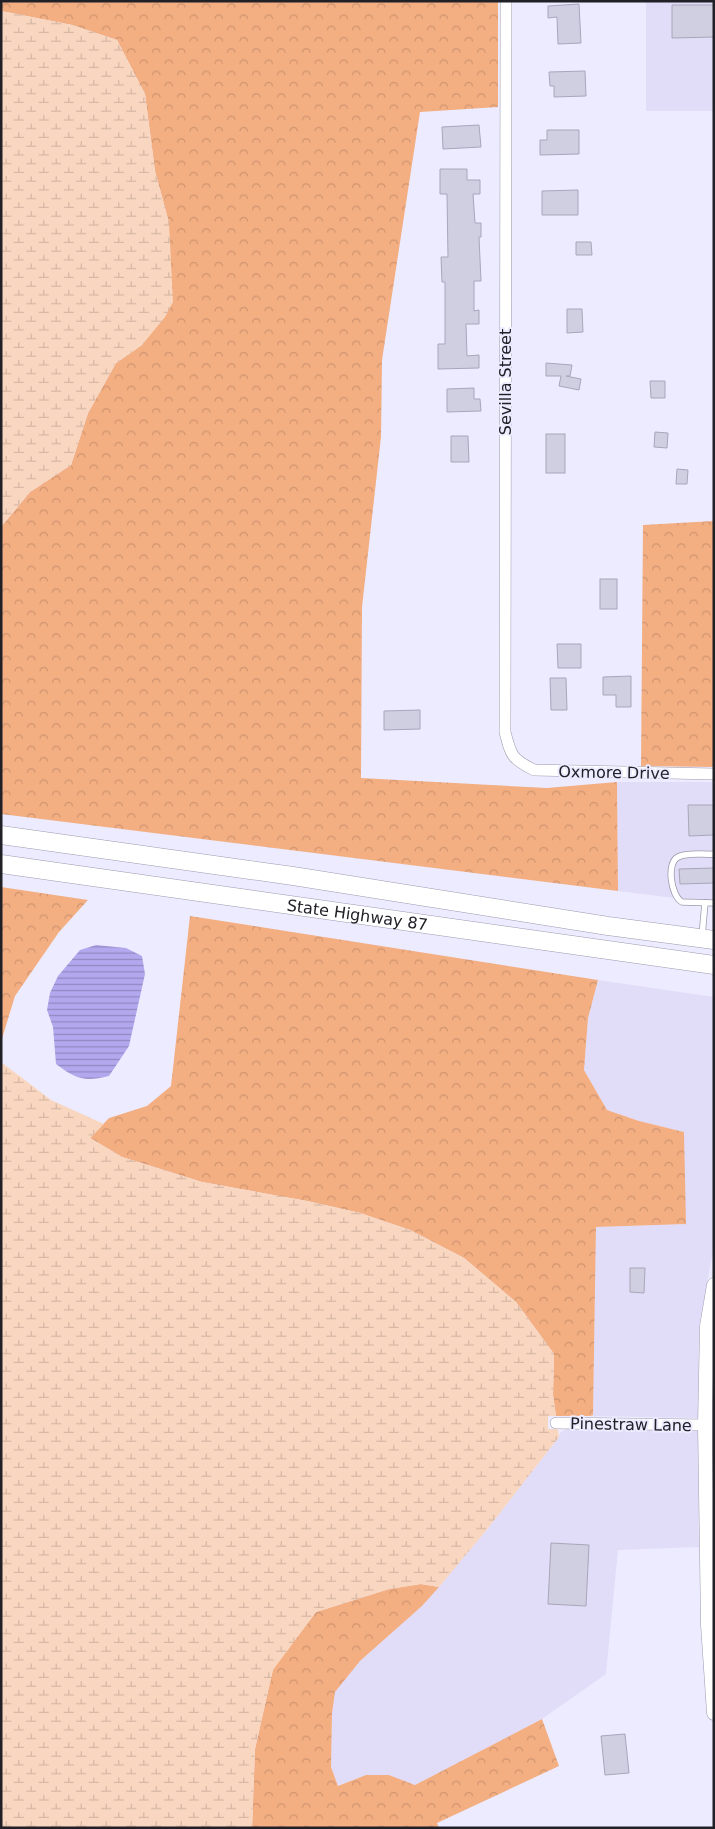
<svg xmlns="http://www.w3.org/2000/svg" width="715" height="1829" font-family="'DejaVu Sans',sans-serif">
  <style>
    .built { fill: #e1ddf8 }
    .forest { fill: url(#forest-crowns) }
    .wetland { fill: url(#wetland-marsh) }
    .water { fill: url(#water-rules) }
    .building { fill: #d0cee1; stroke: #a8a6b8 }
    .lines { fill: none; stroke-linecap: round; stroke-linejoin: round }
    .service-casing { stroke: #9c9aac; stroke-width: 7 }
    .minor-casing { stroke: #9c9aac; stroke-width: 12 }
    .tertiary-casing { stroke: #9c9aac; stroke-width: 15 }
    .trunk-casing { stroke: #9c9aac; stroke-width: 19 }
    .service { stroke: #fff; stroke-width: 5.5 }
    .minor { stroke: #fff; stroke-width: 11 }
    .tertiary { stroke: #fff; stroke-width: 14 }
    .trunk { stroke: #fff; stroke-width: 18 }
    .labels { text-anchor: middle; stroke-width: 4; stroke-linejoin: round; paint-order: stroke }
    .street-label { font-size: 16px; fill: #212027; stroke: #edebff }
  </style>
  <defs>
    <pattern id="forest-crowns" width="20" height="18" patternUnits="userSpaceOnUse" patternTransform="scale(1.25)"><rect width="20" height="18" fill="#f3ae82"/><path d="M2 6a3 3 0 1 1 6 0M12 15a3 3 0 1 1 6 0" fill="none" stroke="#d09570"/></pattern>
    <pattern id="wetland-marsh" width="20" height="14" patternUnits="userSpaceOnUse" patternTransform="scale(1.25)"><rect width="20" height="14" fill="#f9d6bf"/><path d="M1 5h8M5 5V1M11 12h8M15 12V8" fill="none" stroke="#d5b7a4"/></pattern>
    <pattern id="water-rules" width="6" height="5" patternUnits="userSpaceOnUse" patternTransform="scale(1.25)"><rect width="6" height="5" fill="#b3a8ee"/><path d="M0 2.5h6" fill="none" stroke="#9188c1"/></pattern>
  </defs>
  <rect width="100%" height="100%" fill="#edebff"/>
  <g class="built">
    <rect x="646" y="1" width="68" height="110"/>
    <path d="M617 782H714V903L618 891Z"/>
    <path d="M598 980 714 997V1246L699 1326 698 1418 590 1416 593 1415 596 1227 685 1224 684 1132 639 1121 607 1110 584 1070 588 1018Z"/>
    <path d="M566 1429 698 1431 699 1547 618 1550 606 1674 542 1719 415 1785 389 1775H366L338 1786 331 1767 332 1714 335 1692 360 1661 422 1606 489 1527 559 1437 560 1433Z"/>
  </g>
  <g class="forest">
    <path d="M1 1H498V107L420 112 382 360 381 437 362 607 361 778 547 788 617 782 618 891 1 814V527L30 492 71 465 88 413 116 363 142 345 169 223 155 171 145 94 117 40 72 25 1 11Z"/>
    <path d="M714 521V767L641 766 643 525Z"/>
    <path d="M1 887 88 900 59 932 15 996 1 1042Z"/>
    <path d="M190 916 598 980 588 1018 584 1070 607 1110 639 1121 684 1132 686 1224 596 1227 593 1415 590 1416H556L553 1395 554 1354 516 1302 464 1258 410 1230 360 1213 307 1201 202 1182 122 1157 90 1138 109 1118 147 1106 171 1086Z"/>
    <path d="M421 1584 439 1587 422 1606 360 1661 335 1692 332 1714 331 1767 338 1786 366 1775H389L415 1785 542 1719 559 1766 437 1823 439 1828H252L255 1749 273 1669 316 1612 389 1589Z"/>
  </g>
  <g class="wetland">
    <path d="M1 11 72 25 117 40 145 94 155 171 169 223 173 302 165 317 142 345 116 363 88 413 71 465 30 492 1 527Z"/>
    <path d="M1 1062 51 1100 104 1124 90 1138 122 1157 202 1182 307 1201 360 1213 410 1230 464 1258 516 1302 554 1354 553 1395 556 1416H548V1429H558L559 1437 489 1527 439 1587 421 1584 389 1589 316 1612 273 1670 255 1749 252 1828H1Z"/>
  </g>
  <path class="water" d="M96 945 126 948 142 956 145 974 129 1046 109 1076C84 1082 76 1079 56 1064L53 1027 47 1010 50 993 58 976 80 950Z"/>
  <g class="building">
    <path d="M579 4 581 43 558 44 557 17 548 18V6Z"/>
    <path d="M672 5H714V37L672 38Z"/>
    <path d="M585 71 586 96 554 97V86H550L549 72Z"/>
    <path d="M479 125 481 147 443 149 442 127Z"/>
    <path d="M547 130H579V154L540 155V140H547Z"/>
    <path d="M440 169H467V180H480V194H473L475 223H481V237H479L481 281H474V311L479 310V324H466L467 356 479 355V368L438 369V344H445V282H442L441 257H448L447 194H440Z"/>
    <path d="M578 190V215H542V191Z"/>
    <path d="M576 242H591L592 255H576Z"/>
    <path d="M567 309H582L583 332 567 333Z"/>
    <path d="M546 363 572 365 570 376H566L581 379 579 390 559 386 561 376H546Z"/>
    <path d="M650 381H665V398H651Z"/>
    <path d="M474 388V399H480L481 411 447 412V389Z"/>
    <path d="M655 432 668 433 667 448 654 447Z"/>
    <rect x="546" y="434" width="19" height="39"/>
    <path d="M451 436H468L469 462H451Z"/>
    <path d="M677 469 688 470 687 484H676Z"/>
    <rect x="600" y="579" width="17" height="30"/>
    <path d="M557 644H581V668H558Z"/>
    <path d="M631 676V707H616V695H603V677Z"/>
    <path d="M550 678H566L567 710H551Z"/>
    <path d="M420 710V729L384 730V711Z"/>
    <path d="M688 805H714V835L689 836Z"/>
    <path d="M714 868V883L680 884 679 869Z"/>
    <path d="M630 1268H645L644 1293 630 1292Z"/>
    <path d="M551 1543 589 1545 586 1606 548 1604Z"/>
    <path d="M625 1734 629 1773 605 1775 601 1736Z"/>
  </g>
  <g class="lines">
    <defs>
      <g id="service">
        <path d="M714 854C703 855 688 852 678 857 666 863 671 896 682 902L714 903"/>
        <path d="M702 936 705 903"/>
      </g>
      <g id="minor">
        <path d="M506 1 505 732C511 756 512 759 534 770L714 774"/>
        <path d="M556 1423 705 1425"/>
      </g>
      <path id="tertiary" d="M714 1285 707 1326 705 1425 708 1625 714 1713"/>
      <g id="trunk">
        <path d="M1 835 293 876 608 926 714 940"/>
        <path id="s1" d="M1 864 714 965"/>
      </g>
    </defs>
    <use href="#service" class="service-casing"/>
    <use href="#minor" class="minor-casing"/>
    <use href="#tertiary" class="tertiary-casing"/>
    <use href="#trunk" class="trunk-casing"/>
    <use href="#service" class="service"/>
    <use href="#minor" class="minor"/>
    <use href="#tertiary" class="tertiary"/>
    <use href="#trunk" class="trunk"/>
  </g>
  <g class="labels">
    <g class="street-label">
      <text transform="translate(505 382) rotate(-90)" y="6">Sevilla Street</text>
      <text transform="translate(614 772) rotate(1)" y="6">Oxmore Drive</text>
      <text dy="6" stroke="none"><textPath href="#s1" startOffset="360">State Highway 87</textPath></text>
      <text transform="translate(631 1424) rotate(1)" y="6">Pinestraw Lane</text>
    </g>
  </g>
  <rect width="715" height="1829" fill="none" stroke="#212027" stroke-width="5"/>
</svg>
